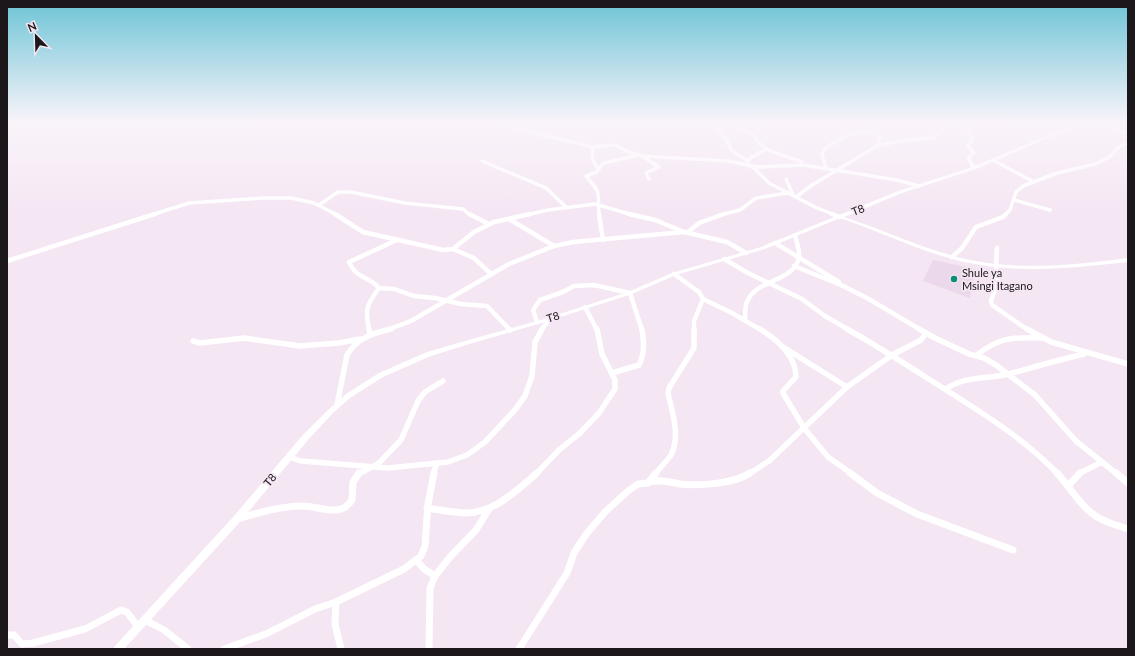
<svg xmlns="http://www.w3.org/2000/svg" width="1135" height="656" font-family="Lato,sans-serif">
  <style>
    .built { fill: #ebd8ea }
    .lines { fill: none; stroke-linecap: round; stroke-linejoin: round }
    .minor-far3 { stroke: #fff; stroke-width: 3.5 }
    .minor-far2 { stroke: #fff; stroke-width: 4.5 }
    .minor-far1 { stroke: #fff; stroke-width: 5.5 }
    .minor { stroke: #fff; stroke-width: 7 }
    .tertiary { fill: #fff; fill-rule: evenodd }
    .poi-dot { fill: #0a8f77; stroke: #f4e6f3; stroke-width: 1.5 }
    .labels { text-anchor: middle; stroke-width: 3.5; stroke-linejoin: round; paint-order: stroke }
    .street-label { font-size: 11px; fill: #1b171b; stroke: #f4e6f3 }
    .poi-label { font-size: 11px; fill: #1b171b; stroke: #f4e6f3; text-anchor: start }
  </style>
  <rect width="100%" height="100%" fill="#f4e6f3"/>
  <path class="built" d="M933 260 975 269 970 298 923 281Z"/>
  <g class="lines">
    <g class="minor-far3">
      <path d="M494 123 593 147 615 145 629 152 643 156 728 161 757 167 803 165 897 180 919 186"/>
      <path d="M713 123 726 139 731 150 748 161"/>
      <path d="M731 123 754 135 758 142 768 150 802 162"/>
      <path d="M961 123 971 133 972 140 968 146 974 153 968 158 974 168"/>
      <path d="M1103 123 1128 133"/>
      <path d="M877 146 899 141 933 138 940 130 954 123"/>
      <path d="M593 147 592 159 599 170"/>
      <path d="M642 156 659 167 646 173 649 179"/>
      <path d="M993 160 1034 182"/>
      <path d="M482 161 546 188 566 207"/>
      <path d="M748 162 749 159 766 149"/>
      <path d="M752 166 769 183 815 207 835 215"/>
      <path d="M826 168 822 155 823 151 828 146 851 133 878 131"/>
      <path d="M786 179 793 195"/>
      <path d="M796 197 812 185 877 146 880 140 875 123"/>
      <path d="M1014 200 1050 210"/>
      <path d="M319 205 338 192H351L405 203 463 209 470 215"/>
      <path d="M151 215 189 203 262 198H291L314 203 337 215"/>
      <path d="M526 215 548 210 595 204 633 215"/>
      <path d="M599 215C597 191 603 196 586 176L597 172 603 163 639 155"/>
      <path d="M720 215 740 210 756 198 788 193"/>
      <path d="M1005 215 1010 210 1016 192 1023 186 1057 173 1095 164 1108 158 1119 147 1128 143"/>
    </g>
    <g class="minor-far2">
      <path d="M335 214 363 232 443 250 453 249 474 232 494 222 530 214"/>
      <path d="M469 214 489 224"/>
      <path d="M599 214 603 240"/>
      <path d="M629 214 655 220 684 232"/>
      <path d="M832 214 840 217"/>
      <path d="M509 219 554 246"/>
      <path d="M688 232 699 223 724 214"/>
      <path d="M775 243 839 282"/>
      <path d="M453 249 474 258 491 274"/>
      <path d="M952 257 962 248 976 227 1003 217 1006 214"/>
      <path d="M724 259 748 273 802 299 825 316 849 330"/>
      <path d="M7 261 155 214"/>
      <path d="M794 266 841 285 867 298 921 330"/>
      <path d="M996 266 998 281 991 301 992 305 1028 330"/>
      <path d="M996 266 997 248"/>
      <path d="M674 274 699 292 703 299 694 321V330"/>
      <path d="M379 288 394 289 414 296 435 298 461 304 487 306 510 330"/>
      <path d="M703 299 732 313 761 330"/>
      <path d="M585 307 597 330"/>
      <path d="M745 321C745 316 745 310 746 305 753 278 795 283 799 257 800 249 796 242 795 235"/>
      <path d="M537 322 533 310 540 300 563 292 574 286 594 285 630 293 642 330"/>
      <path d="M369 330C365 308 366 306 379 288 369 276 356 279 349 262L397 240"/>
      <path d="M387 330 411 321 509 264 554 246 573 242 684 232 727 242 746 253"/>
      <path d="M541 330 550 319"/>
    </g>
    <g class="minor-far1">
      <path d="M369 329 370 334"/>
      <path d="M509 329 510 330"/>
      <path d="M760 329C776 339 796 355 796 377L783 391V393L804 428 828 457 852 474"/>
      <path d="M847 329C881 348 913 369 946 390 986 415 1025 440 1058 474"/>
      <path d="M919 329 935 338 969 354 984 358 996 365 1035 395 1076 441 1117 474"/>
      <path d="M1027 329 1051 342 1128 364"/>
      <path d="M193 341 200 343 244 338 300 346 339 343 360 339"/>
      <path d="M783 347 847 387"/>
      <path d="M977 355C999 337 1014 337 1041 338"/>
      <path d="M612 373 639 365C645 353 644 342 642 329"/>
      <path d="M946 389C964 376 988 379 1009 374 1034 367 1058 360 1084 354"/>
      <path d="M337 405 347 355C357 338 373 333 391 329"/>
      <path d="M289 457 301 461 388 468 448 462 467 455 485 442 514 411 525 396 532 376 535 342 542 329"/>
      <path d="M358 474 378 464 401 440 418 401 425 392 443 381"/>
      <path d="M433 474 437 463"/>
      <path d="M536 474 559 450 580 433 599 413 615 389V380L602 354 597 329"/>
      <path d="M655 474C660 468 666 462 671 455 681 436 672 412 668 393L669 388 694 348V329"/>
      <path d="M749 474 769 461 847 387 892 355 921 340 926 333"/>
      <path d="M1078 474 1102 462"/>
    </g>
    <g class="minor">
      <path d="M850 473 877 493 917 514 1013 550"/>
      <path d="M1057 473C1071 488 1081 508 1099 518 1108 523 1118 526 1128 529"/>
      <path d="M1116 473 1128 483"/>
      <path d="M649 482C659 479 670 482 680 484 699 486 734 484 750 473"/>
      <path d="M1068 486 1080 473"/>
      <path d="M427 508C439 510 452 512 464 513 493 514 516 491 537 473"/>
      <path d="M238 519C259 512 281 506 303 506 314 506 325 511 337 510 343 509 349 505 352 500L353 482 359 473"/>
      <path d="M417 561 424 569 435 576"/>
      <path d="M336 602 335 624 341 649"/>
      <path d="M145 620 164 630 188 649"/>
      <path d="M7 635H14L22 644 33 643 85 629 121 610 127 612 138 627"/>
      <path d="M224 649 266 634 315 609 336 602 404 569 421 556 425 546 428 504 434 473"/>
      <path d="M429 649 430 588 435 576 450 557 476 530 489 509"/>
      <path d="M519 649 567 573 574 553 587 533 606 511 628 491 638 484 648 483 656 473"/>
    </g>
    <path class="tertiary" d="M1077 123H1083L976 169 902 193 844 217C884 230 923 249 965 259 1019 271 1074 265 1128 258V262C1073 268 1018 274 964 262 921 252 881 232 840 218L765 249 676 275 632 294 545 322 476 342 431 356 383 377 350 398 333 413 308 440 240 522 124 649H113L115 646 234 516 302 436 329 409 346 394 379 373 427 352 472 339 541 320 628 292 672 273 761 247 898 191 972 167Z"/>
  </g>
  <linearGradient id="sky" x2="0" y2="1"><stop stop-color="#6dc4d6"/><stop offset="0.57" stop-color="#faf4fa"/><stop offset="1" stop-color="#faf4fa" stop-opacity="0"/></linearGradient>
  <rect width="1135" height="215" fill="url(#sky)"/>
  <circle class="poi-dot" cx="954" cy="279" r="4"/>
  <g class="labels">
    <g class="street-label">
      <text transform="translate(858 210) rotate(-22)" y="4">T8</text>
      <text transform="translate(553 317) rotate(-18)" y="4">T8</text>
      <text transform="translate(270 480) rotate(-50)" y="4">T8</text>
    </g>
    <g class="poi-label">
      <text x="962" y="277">Shule ya<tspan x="962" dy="13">Msingi Itagano</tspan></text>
    </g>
  </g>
  <rect width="1135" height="656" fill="none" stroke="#1b171b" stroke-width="16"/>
  <g transform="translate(36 36) rotate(337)" stroke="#f4e6f3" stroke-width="3" paint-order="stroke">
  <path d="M0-3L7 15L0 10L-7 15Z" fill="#1b171b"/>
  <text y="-6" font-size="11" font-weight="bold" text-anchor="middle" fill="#1b171b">N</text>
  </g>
</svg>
